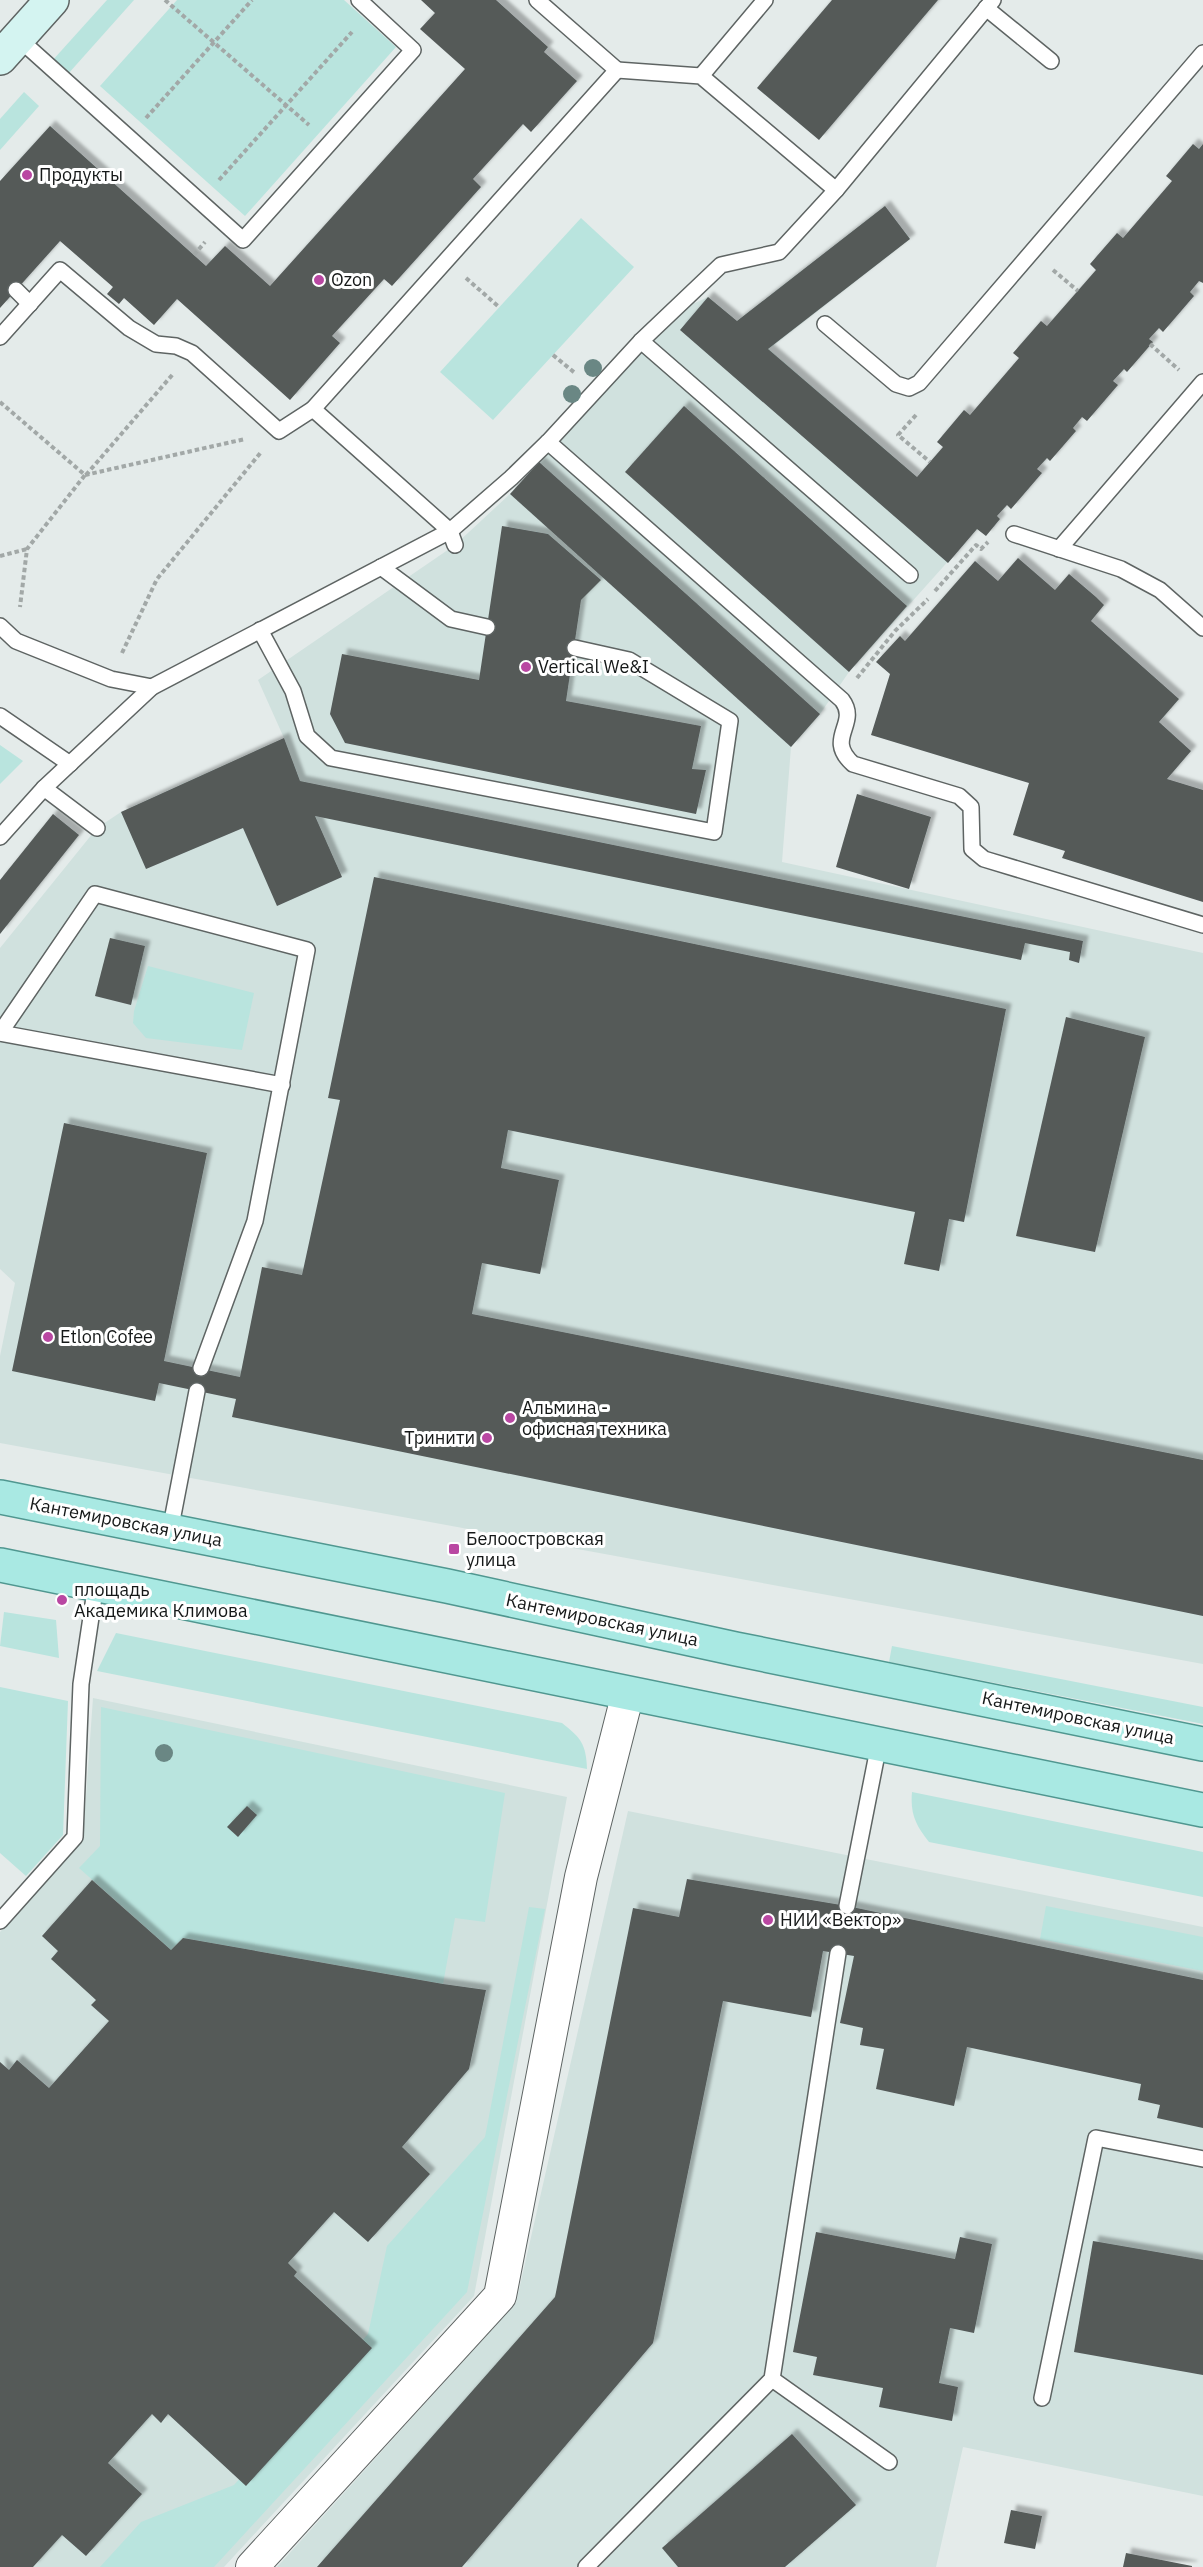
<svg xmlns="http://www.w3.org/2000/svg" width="1203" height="2567" font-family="'IBM Plex Sans',sans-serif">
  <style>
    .built { fill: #d0e1de }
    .green { fill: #b9e4de }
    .building { fill: #545a59; filter: url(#shadow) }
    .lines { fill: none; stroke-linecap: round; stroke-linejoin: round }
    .service-casing { stroke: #5e6463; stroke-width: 18 }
    .minor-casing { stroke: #5e6463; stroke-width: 34 }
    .secondary-casing { stroke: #5e6463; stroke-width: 36 }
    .primary-casing { stroke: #509790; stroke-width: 36 }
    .path { stroke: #a2a8a7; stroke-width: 4; stroke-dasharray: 4.5 3; stroke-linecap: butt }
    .service { stroke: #fff; stroke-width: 15 }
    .minor { stroke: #fff; stroke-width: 32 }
    .secondary { stroke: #d4f4f1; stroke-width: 33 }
    .primary { stroke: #a9e9e3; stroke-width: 33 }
    .tree { fill: #6a8784 }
    .poi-dot { fill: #b947a2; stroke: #fff; stroke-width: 2 }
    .labels { text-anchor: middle; stroke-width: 6; stroke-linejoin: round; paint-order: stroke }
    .poi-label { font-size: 18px; fill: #151818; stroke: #fff; text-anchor: start }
    .street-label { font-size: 18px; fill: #151818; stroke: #fff }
  </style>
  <defs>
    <filter id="shadow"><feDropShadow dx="5.5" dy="-5.5" stdDeviation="1.5" flood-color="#0004"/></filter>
  </defs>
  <rect width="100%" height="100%" fill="#e4ebea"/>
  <g class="built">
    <path d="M885 206 910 239 769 349 977 529 849 672 820 714 791 747 782 862 1203 953V1664L0 1443V1356L15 1283 0 1269V948L97 828 121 812 284 738 258 680 455 545 510 494 689 300 695 303 708 297 737 321Z"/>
    <path d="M93 1698 567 1797 474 2296 224 2567H0V1932L83 1839Z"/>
    <path d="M628 1811 1203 1927V2496L963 2447 936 2567H277L516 2303Z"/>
  </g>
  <g class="green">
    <path d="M107 0H134L68 74 52 61Z"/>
    <path d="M177 0H344L396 47 245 216 100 86Z"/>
    <path d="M24 92 39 106 0 150V119Z"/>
    <path d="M581 218 634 267 493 420 440 372Z"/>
    <path d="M0 745 23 761 0 784Z"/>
    <path d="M148 966 254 993 242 1050 146 1038 133 1023 134 1011Z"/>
    <path d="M4 1612 56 1620 59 1658 0 1646Z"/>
    <path d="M116 1633 562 1723C581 1738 586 1744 587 1769L97 1671Z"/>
    <path d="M892 1646 1203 1707V1724L889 1662Z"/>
    <path d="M0 1687 68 1701 63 1835 26 1876 0 1853Z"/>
    <path d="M101 1707 505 1793 485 1922 455 1918 443 1984 183 1938 171 1950 79 1868 100 1846Z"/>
    <path d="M912 1792 1203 1852V1897L929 1842C916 1826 910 1814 912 1792Z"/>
    <path d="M1046 1906 1203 1937V1971L1040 1939Z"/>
    <path d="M529 1907 545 1909 467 2292 214 2567H100L141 2522 234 2485 368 2334 387 2246 485 2137Z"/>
  </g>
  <g class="building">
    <path d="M421 0H496L548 47 544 52 577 81 531 132 523 124 473 179 481 187 392 286 384 279 332 336 340 343 290 400 177 299 154 325 124 298 119 304 107 294 113 287 60 241 0 308V181L50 126 206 266 225 246 270 286 465 69 420 29 435 13Z"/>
    <path d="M832 0H938L819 140 757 88Z"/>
    <path d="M1193 144 1199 149 1203 144V283L1199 281 1190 292 1194 296 1163 332 1159 328 1149 339 1153 342 1127 372 1124 369 1113 381 1118 385 1087 421 1082 417 1073 428 1076 431 1050 461 1047 458 1037 469 1042 473 1011 509 1007 505 997 516 1000 519 986 536 977 529 948 563 680 330 708 297 737 321 885 206 910 239 768 349 917 477 943 447 937 442 964 410 970 415 1019 358 1013 353 1041 321 1047 326 1096 270 1090 264 1117 233 1123 238 1172 181 1166 176Z"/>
    <path d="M684 406 907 606 849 672 625 472Z"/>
    <path d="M539 462 820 714 791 747 510 494Z"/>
    <path d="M502 526 548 534 601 580 581 600 566 701 701 726 692 769 706 770 696 814 345 743 330 714 342 654 479 680Z"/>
    <path d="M1018 558 1055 590 1069 574 1096 597 1104 605 1091 621 1179 699 1159 722 1191 751 1167 779 1203 790V902L1062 858 1065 851 1013 835 1029 783 871 735 890 674 876 662 900 636 905 641 975 561 998 581Z"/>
    <path d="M284 738 300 781 1083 941 1079 963 1069 960 1070 952 1025 943 1021 960 315 816 342 877 277 906 243 828 146 869 121 812Z"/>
    <path d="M857 794 931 817 909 889 836 867Z"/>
    <path d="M53 814 79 835 0 934V880Z"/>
    <path d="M374 877 1006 1009 964 1222 949 1219 939 1271 904 1264 915 1212 508 1130 501 1168 559 1180 540 1274 482 1263 472 1314 1203 1460V1616L232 1417 236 1399 159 1383 155 1401 12 1371 64 1123 207 1153 164 1361 240 1377 262 1267 302 1275 340 1100 328 1098Z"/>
    <path d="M110 938 145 946 131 1005 95 996Z"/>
    <path d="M1066 1017 1145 1037 1095 1252 1016 1236Z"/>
    <path d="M247 1806 257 1815 238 1837 227 1827Z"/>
    <path d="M687 1879 847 1906 1203 1980V2128L1157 2118 1160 2105 1138 2100 1141 2084 967 2047 954 2106 876 2089 884 2049 860 2045 863 2028 840 2023 854 1956 823 1951 811 2017 723 2001 653 2343 462 2567H317L555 2297 633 1908 679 1917Z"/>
    <path d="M92 1880 171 1950 183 1938 443 1984 486 1990 469 2069 402 2147 430 2174 368 2242 334 2212 288 2263 297 2272 294 2276 372 2348 246 2486 168 2414 161 2423 152 2414 108 2463 142 2494 86 2556 62 2535 33 2567H0V2062L9 2070 17 2060 49 2088 109 2021 91 2005 96 2000 51 1959 58 1951 42 1936Z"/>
    <path d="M816 2232 955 2259 960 2237 992 2244 974 2333 950 2328 939 2383 958 2387 952 2421 879 2407 883 2388 813 2375 817 2357 793 2352Z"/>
    <path d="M1093 2241 1203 2260V2375L1074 2352Z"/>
    <path d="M792 2434 856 2505 785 2567H678L662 2548Z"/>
    <path d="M1011 2510 1042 2516 1035 2549 1004 2543Z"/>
    <path d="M1126 2553 1192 2566V2567H1123Z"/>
  </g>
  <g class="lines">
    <defs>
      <g id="service">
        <path d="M986 8 1051 61"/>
        <path d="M18 38 243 240 413 50 359 0"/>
        <path d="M617 70 701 76 836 190"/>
        <path d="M701 76 765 0"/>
        <path d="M16 290 30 304"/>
        <path d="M825 324 896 384 909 388 919 383 1203 53"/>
        <path d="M0 337 60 270 129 328 156 344 176 346 192 353 279 431 313 409 617 70 537 0"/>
        <path d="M641 341 910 575"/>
        <path d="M313 409 450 531 455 545"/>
        <path d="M548 442 842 700C860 724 824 738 853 764L959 796 971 807 972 849 984 859 1203 925"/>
        <path d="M1014 534 1121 569 1160 590 1203 628"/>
        <path d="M1059 549 1203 382"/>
        <path d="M381 567 451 619 487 627"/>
        <path d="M0 626 16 641 111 679 152 687"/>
        <path d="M260 630 293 691 307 736 331 758 714 832 730 721 629 660 575 648"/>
        <path d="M0 716 70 764"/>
        <path d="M44 788 97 828"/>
        <path d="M0 837 44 788 152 687 450 531 511 478 548 442 641 341 721 265 779 252 836 190 993 0"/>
        <path d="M0 1033 95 894 307 950 255 1221 201 1368"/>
        <path d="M0 1033 282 1085"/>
        <path d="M170 1531 197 1391"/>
        <path d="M847 1906 879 1744"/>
        <path d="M0 1921 75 1837 81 1684 96 1584"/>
        <path d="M772 2379 889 2462"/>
        <path d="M1042 2398 1096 2138 1203 2159"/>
        <path d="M586 2567 772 2379 838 1953"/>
      </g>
      <path id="minor" d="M252 2567 500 2296 581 1877 628 1693"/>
      <path id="secondary" d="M0 58 52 0"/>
      <g id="primary">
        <path d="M0 1497 447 1586 736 1649 1203 1744"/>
        <path d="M0 1565 1203 1810"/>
      </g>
    </defs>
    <use href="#service" class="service-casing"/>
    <use href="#minor" class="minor-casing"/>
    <use href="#secondary" class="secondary-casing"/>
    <use href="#primary" class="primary-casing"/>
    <g class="path">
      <path d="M165 0 309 125"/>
      <path d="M146 118 252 0"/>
      <path d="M219 180 352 32"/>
      <path d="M194 255 205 242"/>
      <path d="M1053 270 1078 291"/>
      <path d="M466 278 499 307"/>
      <path d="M1150 344 1179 370"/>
      <path d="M553 355 575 373"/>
      <path d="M0 402 85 475 27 549 20 607"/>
      <path d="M916 415 898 435 930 462"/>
      <path d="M85 475 245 439"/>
      <path d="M86 475 173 374"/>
      <path d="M0 556 27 549"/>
      <path d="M935 591 976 545 981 549 988 542"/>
      <path d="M122 653 157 579 262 451"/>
      <path d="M857 678 895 631 928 599"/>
    </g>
    <use href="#service" class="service"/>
    <use href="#minor" class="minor"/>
    <use href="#secondary" class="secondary"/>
    <use href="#primary" class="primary"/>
  </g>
  <g class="tree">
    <circle cx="593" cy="368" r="9"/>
    <circle cx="572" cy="394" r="9"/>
    <circle cx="164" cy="1753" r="9"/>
  </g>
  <g class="poi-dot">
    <circle cx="27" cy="175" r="6"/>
    <circle cx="319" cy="280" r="6"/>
    <circle cx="526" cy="667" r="6"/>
    <circle cx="48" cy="1337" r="6"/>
    <circle cx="510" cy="1418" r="6"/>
    <circle cx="487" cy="1438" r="6"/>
    <rect x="448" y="1543" width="12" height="12" rx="3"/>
    <circle cx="62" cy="1600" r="6"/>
    <circle cx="768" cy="1920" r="6"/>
  </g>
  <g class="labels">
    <g class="poi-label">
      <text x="39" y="181">Продукты</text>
      <text x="331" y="286">Ozon</text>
      <text x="538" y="673">Vertical We&amp;I</text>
      <text x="60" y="1343">Etlon Cofee</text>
      <text x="522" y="1414">Альмина -<tspan x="522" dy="21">офисная техника</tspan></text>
      <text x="475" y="1444" text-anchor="end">Тринити</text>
      <text x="466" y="1545">Белоостровская<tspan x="466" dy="21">улица</tspan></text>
      <text x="74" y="1596">площадь<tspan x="74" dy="21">Академика Климова</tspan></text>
      <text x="780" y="1926">НИИ «Вектор»</text>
    </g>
    <g class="street-label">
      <text transform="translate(126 1522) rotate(11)" y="6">Кантемировская улица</text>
      <text transform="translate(602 1620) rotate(12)" y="6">Кантемировская улица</text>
      <text transform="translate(1078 1718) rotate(12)" y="6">Кантемировская улица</text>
    </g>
  </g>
</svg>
